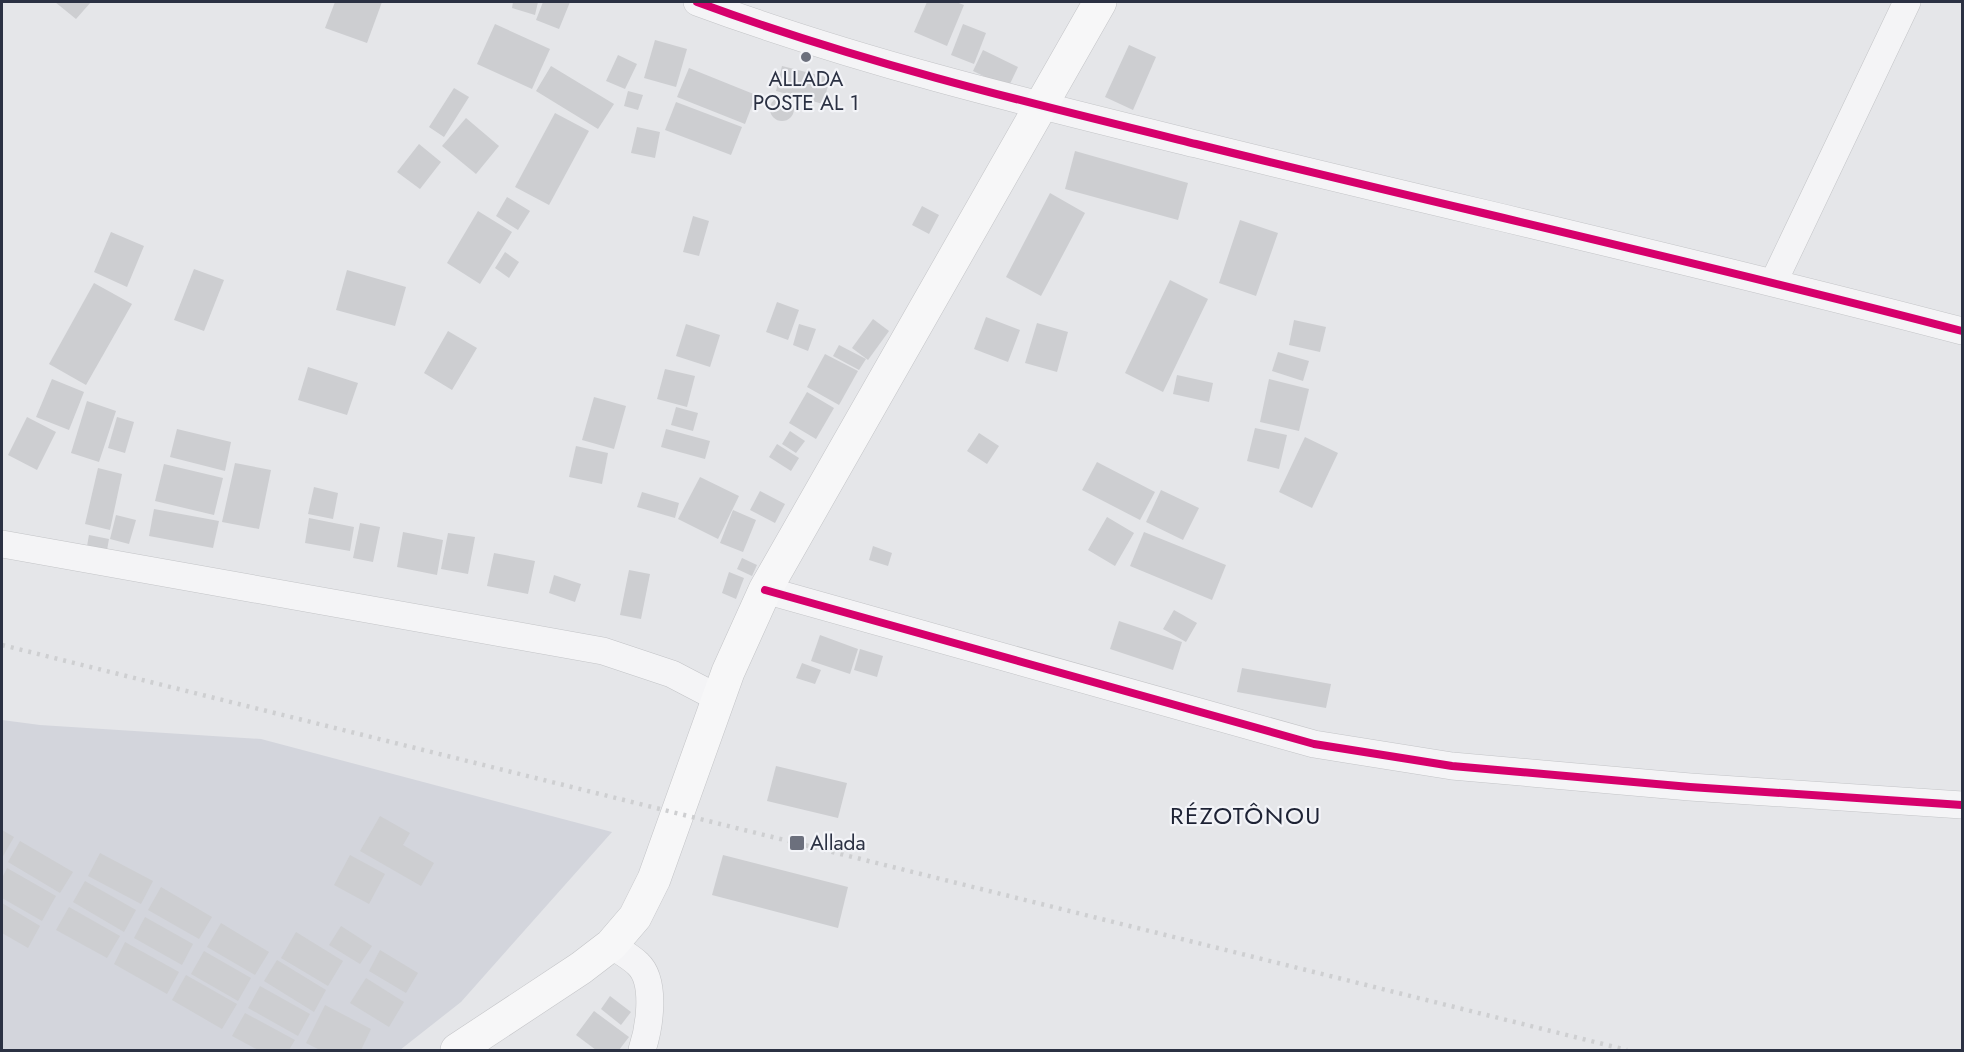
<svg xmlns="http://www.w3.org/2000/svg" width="1964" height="1052" font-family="Jost,sans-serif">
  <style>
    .built { fill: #d3d5dc }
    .building { fill: #cdced1 }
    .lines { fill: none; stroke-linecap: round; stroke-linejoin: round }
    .street-casing { stroke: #c3c4c7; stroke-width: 28 }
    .secondary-casing { stroke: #c3c4c7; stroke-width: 34 }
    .street { stroke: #f4f4f6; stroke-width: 27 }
    .secondary { stroke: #f7f7f8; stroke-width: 33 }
    .rail { stroke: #cecfd1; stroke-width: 4.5; stroke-dasharray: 3 6; stroke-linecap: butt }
    .cycleway-casing { stroke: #f3f4f8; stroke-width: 11 }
    .cycleway { stroke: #d6006c; stroke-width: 8 }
    .poi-dot { fill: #6c707d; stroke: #f3f4f8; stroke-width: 2 }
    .labels { text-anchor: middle; stroke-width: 4.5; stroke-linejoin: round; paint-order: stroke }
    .poi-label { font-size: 21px; fill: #2b3143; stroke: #f3f4f8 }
    .quarter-label { font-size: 24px; letter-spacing: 1.5px; fill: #1d2234; stroke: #f3f4f8 }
  </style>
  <rect width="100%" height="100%" fill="#e5e6e9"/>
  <path class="built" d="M2 720 40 725 261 739 612 832 461 1002 400 1050H2Z"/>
  <g class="building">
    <path d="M55 2H91L76 19Z"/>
    <path d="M335 2H382L367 43 325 28Z"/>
    <path d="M513 2H538L535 15 512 8Z"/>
    <path d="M543 2H570L559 29 536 20Z"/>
    <path d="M927 2H956L964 5 947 46 914 32Z"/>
    <path d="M495 24 550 49 532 89 477 64Z"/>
    <path d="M963 24 986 33 974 64 951 55Z"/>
    <path d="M655 40 687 49 676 87 644 78Z"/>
    <path d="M1129 45 1156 57 1133 110 1105 97Z"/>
    <path d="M983 50 1018 67 1008 88 973 71Z"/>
    <path d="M618 55 637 64 625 89 606 81Z"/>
    <path d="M551 66 614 104 598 129 536 91Z"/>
    <path d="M782 66 830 78 823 104 776 91Z"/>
    <path d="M689 68 756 95 745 124 677 97Z"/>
    <path d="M454 88 469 97 444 137 429 127Z"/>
    <path d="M628 91 643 95 638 110 624 106Z"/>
    <circle cx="782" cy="109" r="12"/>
    <path d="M676 102 742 127 731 155 665 130Z"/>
    <path d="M555 113 589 131 549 205 515 187Z"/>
    <path d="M466 118 499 146 476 174 442 146Z"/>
    <path d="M637 127 660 132 655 158 631 153Z"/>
    <path d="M419 144 441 162 420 189 397 172Z"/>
    <path d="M1075 151 1188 183 1178 220 1065 189Z"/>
    <path d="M1050 193 1085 213 1041 296 1006 277Z"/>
    <path d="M507 197 530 211 518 230 496 216Z"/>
    <path d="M922 206 939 215 929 234 912 225Z"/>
    <path d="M478 211 512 232 480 284 447 263Z"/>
    <path d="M693 216 709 221 699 256 683 252Z"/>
    <path d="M1240 220 1278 233 1256 296 1219 283Z"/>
    <path d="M111 232 144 246 127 287 94 272Z"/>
    <path d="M505 252 519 262 509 278 495 268Z"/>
    <path d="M194 269 224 280 204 331 174 320Z"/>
    <path d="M347 270 406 287 395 326 336 310Z"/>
    <path d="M1170 280 1208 299 1163 392 1125 373Z"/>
    <path d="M94 283 132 304 86 385 49 364Z"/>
    <path d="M777 302 799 310 788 340 766 332Z"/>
    <path d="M986 317 1020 330 1008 362 974 349Z"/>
    <path d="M873 319 889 331 868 360 852 348Z"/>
    <path d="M1294 320 1326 327 1320 352 1289 345Z"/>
    <path d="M1037 323 1068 332 1057 372 1025 363Z"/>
    <path d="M686 324 720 335 710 367 676 356Z"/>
    <path d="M799 324 816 329 808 351 793 345Z"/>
    <path d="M448 331 477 348 452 390 424 373Z"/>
    <path d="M839 345 866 359 859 370 833 356Z"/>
    <path d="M1278 352 1309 361 1303 381 1272 371Z"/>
    <path d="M825 354 858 371 839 405 807 387Z"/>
    <path d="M308 367 358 383 347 415 298 400Z"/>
    <path d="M665 369 695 376 687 407 657 399Z"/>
    <path d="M1177 375 1213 383 1209 402 1173 394Z"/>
    <path d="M52 379 84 392 69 430 36 417Z"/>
    <path d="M1269 379 1309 389 1299 431 1260 422Z"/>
    <path d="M807 392 834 408 816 439 789 423Z"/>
    <path d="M594 397 626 406 614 449 582 440Z"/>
    <path d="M87 401 116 411 99 462 71 453Z"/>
    <path d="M676 407 698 413 693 431 671 425Z"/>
    <path d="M27 417 56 432 37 470 8 455Z"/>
    <path d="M117 417 134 422 125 453 108 448Z"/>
    <path d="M1255 428 1287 435 1279 469 1247 461Z"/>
    <path d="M177 429 231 442 225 471 170 457Z"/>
    <path d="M666 429 710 441 705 459 661 447Z"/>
    <path d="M790 431 805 441 796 453 782 444Z"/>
    <path d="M979 433 999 446 987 464 967 451Z"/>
    <path d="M1305 437 1338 453 1312 508 1279 492Z"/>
    <path d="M777 444 799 458 791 471 769 457Z"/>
    <path d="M576 446 608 453 602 484 569 477Z"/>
    <path d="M1097 462 1155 492 1140 520 1082 490Z"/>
    <path d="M235 463 271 470 259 529 222 522Z"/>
    <path d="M164 464 223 478 214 515 155 501Z"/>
    <path d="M98 468 122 474 110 530 85 524Z"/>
    <path d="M700 477 739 496 718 539 678 519Z"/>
    <path d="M314 487 338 493 333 519 308 514Z"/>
    <path d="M1161 490 1199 508 1183 540 1146 522Z"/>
    <path d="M760 491 785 504 775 523 750 510Z"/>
    <path d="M642 492 679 503 675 518 637 507Z"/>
    <path d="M154 509 219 521 213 548 149 536Z"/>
    <path d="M733 510 756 520 743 552 720 543Z"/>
    <path d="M116 515 136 520 129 544 110 539Z"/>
    <path d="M1107 517 1134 533 1115 566 1088 550Z"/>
    <path d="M309 518 354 527 350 551 305 543Z"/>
    <path d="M360 523 380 527 373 562 353 558Z"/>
    <path d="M403 532 443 540 437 575 397 567Z"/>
    <path d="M1144 532 1226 565 1212 600 1130 566Z"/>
    <path d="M448 533 475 537 468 574 441 569Z"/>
    <path d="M89 535 109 539 107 550 87 546Z"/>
    <path d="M873 546 892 553 888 566 869 560Z"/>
    <path d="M494 553 535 561 528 594 487 586Z"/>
    <path d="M742 558 757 565 752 576 737 569Z"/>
    <path d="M629 570 650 574 641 619 620 615Z"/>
    <path d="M729 572 744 578 736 599 722 593Z"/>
    <path d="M554 575 581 584 575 602 549 593Z"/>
    <path d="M1174 610 1197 623 1186 642 1163 629Z"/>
    <path d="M1119 621 1182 642 1173 670 1110 649Z"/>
    <path d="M820 635 858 649 850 674 811 661Z"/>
    <path d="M860 649 883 656 877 677 854 670Z"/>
    <path d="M802 663 821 670 815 684 796 678Z"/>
    <path d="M1242 668 1331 684 1326 708 1237 692Z"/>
    <path d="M776 766 847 783 838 818 767 801Z"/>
    <path d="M380 816 410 833 403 845 434 863 421 886 360 851Z"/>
    <path d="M2 830 14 837 2 858Z"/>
    <path d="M20 841 73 872 60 893 8 862Z"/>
    <path d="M100 853 153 881 141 904 88 876Z"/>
    <path d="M350 855 385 874 369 904 334 885Z"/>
    <path d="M723 855 848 887 838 928 712 895Z"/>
    <path d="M7 868 56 896 42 921 2 898V878Z"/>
    <path d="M85 881 136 910 124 932 73 902Z"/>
    <path d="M161 887 212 917 199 939 148 910Z"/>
    <path d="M2 903 40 926 28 948 2 933Z"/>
    <path d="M69 907 120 936 107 958 56 930Z"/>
    <path d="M145 917 193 944 182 965 134 938Z"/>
    <path d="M221 923 269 952 255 975 207 947Z"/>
    <path d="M341 926 372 946 360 964 329 945Z"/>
    <path d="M296 932 343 961 328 986 281 958Z"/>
    <path d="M125 942 179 972 167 994 114 964Z"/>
    <path d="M380 950 418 973 406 993 369 971Z"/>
    <path d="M204 951 251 978 238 1001 191 974Z"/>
    <path d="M277 960 326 990 314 1012 264 981Z"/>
    <path d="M186 975 237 1004 222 1029 172 1000Z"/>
    <path d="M366 978 404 1002 389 1027 350 1003Z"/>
    <path d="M260 986 310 1014 298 1036 248 1008Z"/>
    <path d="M610 996 631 1012 621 1025 601 1009Z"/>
    <path d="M325 1005 371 1029 361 1050H320L306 1043Z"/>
    <path d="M594 1011 629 1037 619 1050H596L576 1035Z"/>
    <path d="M245 1013 295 1040 289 1050H258L232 1036Z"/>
  </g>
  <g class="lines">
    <defs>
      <g id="street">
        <path d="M697 2C859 62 1029 103 1196 144 1451 207 1708 264 1962 331"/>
        <path d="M1774 281 1907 2"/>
        <path d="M2 544 603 651 672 674 718 698"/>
        <path d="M765 590 1314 744 1452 766 1690 787 1962 805"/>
        <path d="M611 945C620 951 631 957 638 964 657 982 649 1029 642 1050"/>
      </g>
      <path id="secondary" d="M457 1050 581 968 611 945 635 917 654 879 728 672 765 590 1100 2"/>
    </defs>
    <use href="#street" class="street-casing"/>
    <use href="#secondary" class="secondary-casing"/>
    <use href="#street" class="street"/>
    <use href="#secondary" class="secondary"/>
    <path class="rail" d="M2 645 1627 1050"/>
    <defs>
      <g id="cycleway">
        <path d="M697 2C859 62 1029 103 1196 144 1451 207 1708 264 1962 331"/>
        <path d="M765 590 1314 744 1452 766 1690 787 1962 805"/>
      </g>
    </defs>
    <use href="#cycleway" class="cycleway-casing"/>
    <use href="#cycleway" class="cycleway"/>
  </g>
  <g class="poi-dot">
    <circle cx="806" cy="57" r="6"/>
    <rect x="789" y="835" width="16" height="16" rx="3"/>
  </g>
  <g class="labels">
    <g class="poi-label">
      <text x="806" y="86">ALLADA<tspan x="806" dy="24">POSTE AL 1</tspan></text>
      <text x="810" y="850" text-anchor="start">Allada</text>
    </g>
    <g class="quarter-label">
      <text x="1246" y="824">RÉZOTÔNOU</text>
    </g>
  </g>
  <rect width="1964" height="1052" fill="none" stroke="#2b3143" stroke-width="6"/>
</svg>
